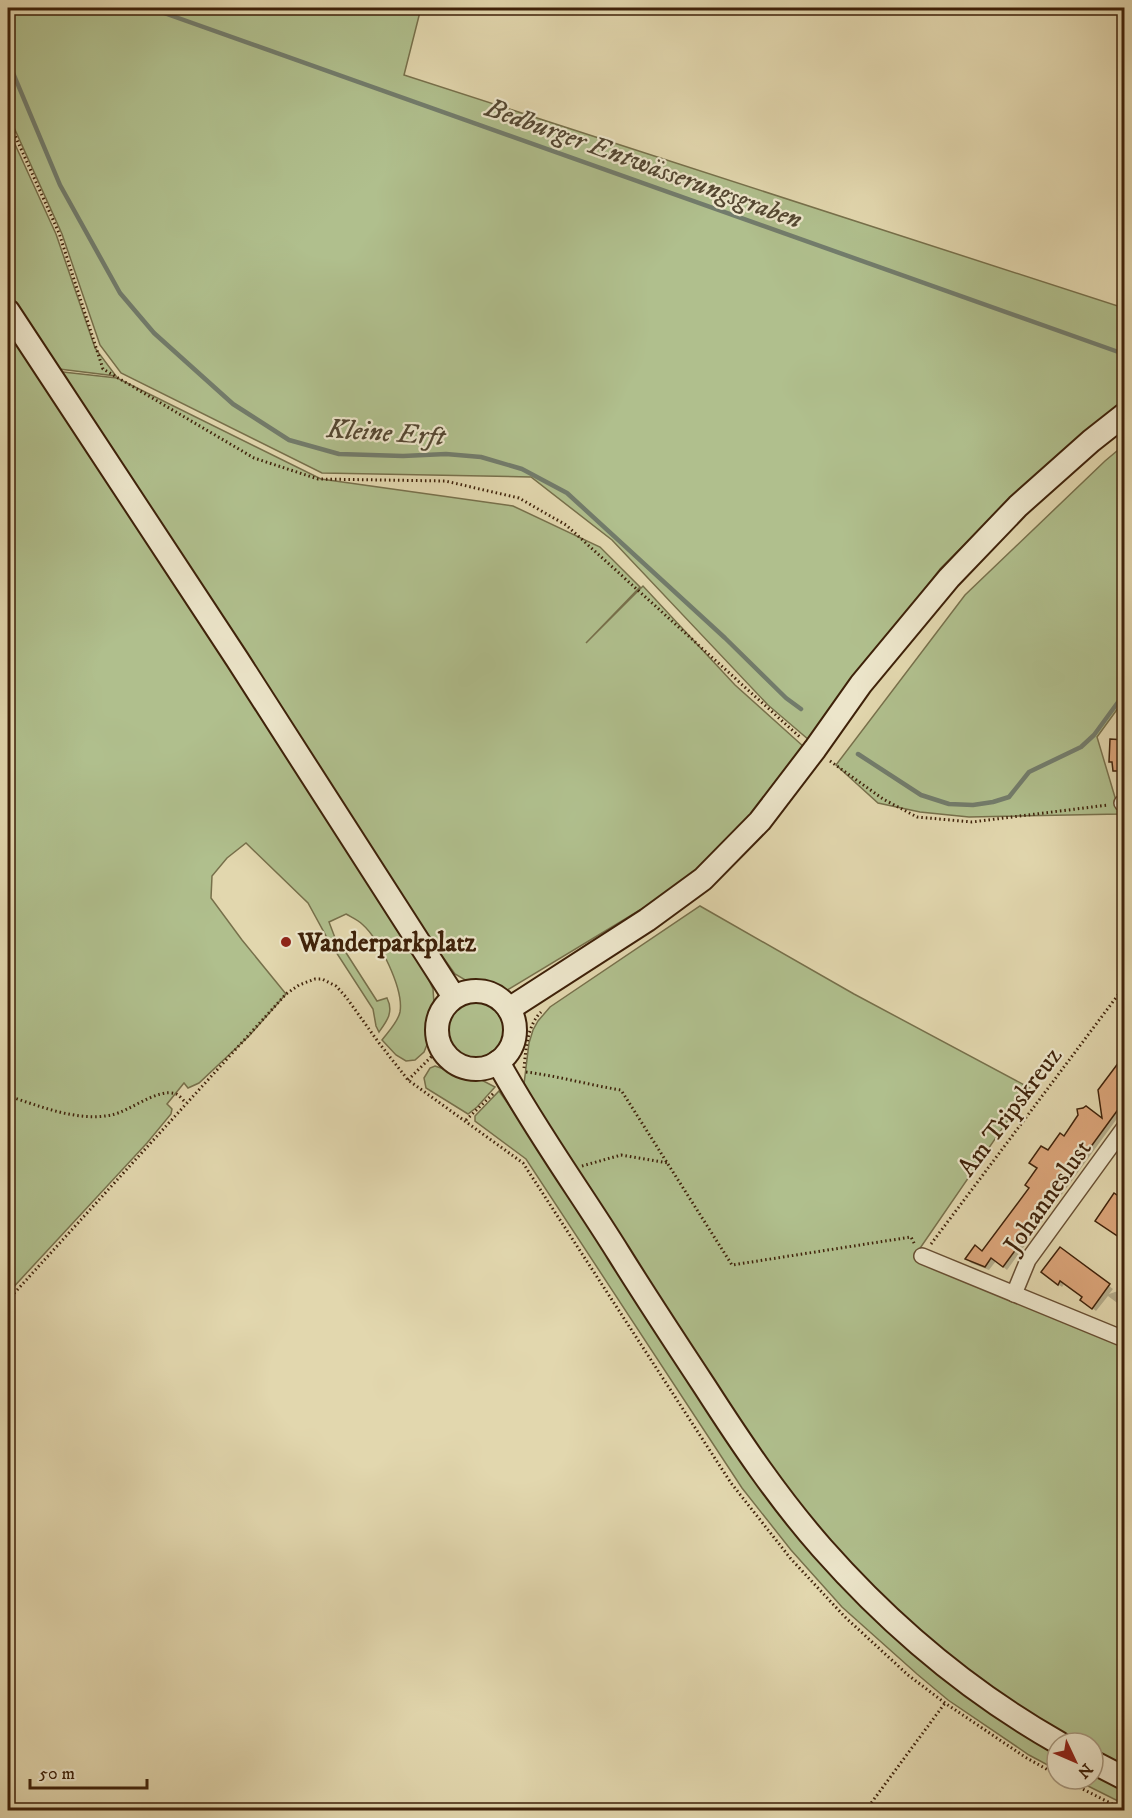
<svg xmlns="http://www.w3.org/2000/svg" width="1132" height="1818" font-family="'IM FELL DW Pica',serif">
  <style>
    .green { fill: #b0bf8d; stroke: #77704b; stroke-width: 1.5 }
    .shadow { fill: #0003 }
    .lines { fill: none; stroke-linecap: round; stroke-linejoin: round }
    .stream { stroke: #727c6c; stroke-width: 4.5 }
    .building { fill: #dca57a; stroke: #3e2109; stroke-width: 1.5 }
    .street-casing { stroke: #674e32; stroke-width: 18 }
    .secondary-casing { stroke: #3e2109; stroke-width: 26 }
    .path { stroke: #3e2109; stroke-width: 3; stroke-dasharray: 1.5 3; stroke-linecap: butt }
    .street { stroke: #ece5ca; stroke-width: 15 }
    .secondary { stroke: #ece5ca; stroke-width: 22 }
    .poi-dot { fill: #8f2418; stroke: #ece5ca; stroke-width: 2 }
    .labels { text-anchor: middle; stroke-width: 4.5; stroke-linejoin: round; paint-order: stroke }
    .poi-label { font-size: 26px; font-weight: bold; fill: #3e2109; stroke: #ece5ca; text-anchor: start }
    .street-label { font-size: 26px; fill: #3e2109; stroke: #ece5ca }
    .water-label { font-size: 27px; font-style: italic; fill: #544732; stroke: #ece5ca }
  </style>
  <rect width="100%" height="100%" fill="#e2d7ae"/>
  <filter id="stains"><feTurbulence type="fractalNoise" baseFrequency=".00333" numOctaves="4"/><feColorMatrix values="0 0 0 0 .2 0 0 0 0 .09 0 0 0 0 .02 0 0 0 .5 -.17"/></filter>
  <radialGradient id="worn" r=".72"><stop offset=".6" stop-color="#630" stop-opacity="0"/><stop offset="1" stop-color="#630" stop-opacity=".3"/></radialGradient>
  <g class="green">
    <path d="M8 8H421L404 75 1124 308V404L1085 434 1011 498 940 569 809 740 768 705 612 540 531 477 322 473 121 373 100 345 62 234 11 121 8 117Z"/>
    <path d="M8 129 56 234 95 348 116 376 51 368 8 300Z"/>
    <path d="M8 325 190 603 427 976 433 989 434 1004 428 1025V1042L424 1052 415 1060 406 1061 396 1055 382 1040C388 1032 398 1022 400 1012 404 989 379 939 362 924 358 920 351 917 346 914L329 922 337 943 331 945 308 903 246 843 227 858 212 876 211 898 242 940 286 994 249 1036 199 1083 188 1088 184 1083 167 1104 172 1109 171 1114 147 1143 8 1293Z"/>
    <path d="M54 371 117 378 321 479 513 506 600 547 640 587 586 643 643 586 735 685 804 747 755 813 697 871 650 904 504 992 467 981 455 974 410 911Z"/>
    <path d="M1124 445V700L1097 737 1120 814 969 817 920 812 878 803 836 765 965 595 1105 461Z"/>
    <path d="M700 906 854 994 1030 1088 914 1257 1124 1345V1768L1093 1752V1743H1075L1007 1701 939 1650 883 1600 782 1486 572 1166 524 1084 529 1043 533 1030 538 1021 550 1007Z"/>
    <path d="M343 948 377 1001 387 998C394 1012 387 1021 379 1032L376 1026 373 1009 336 952Z"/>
    <circle cx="475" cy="1031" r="33"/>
    <path d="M435 1066 467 1077 474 1076 495 1087 477 1107 468 1114 426 1088 424 1078 430 1068Z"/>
    <path d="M499 1091 843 1584 1057 1752V1770L1029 1755 948 1700 917 1674 842 1607 791 1550 742 1488 526 1159 475 1121V1116Z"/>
    <path d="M1093 1772 1124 1787V1804L1074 1779H1093Z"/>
  </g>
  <g class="shadow">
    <path d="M1124 741V774H1118L1111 761Z"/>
    <path d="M1124 1058V1109L1007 1270 996 1261 989 1270 971 1263 967 1259 983 1253 1031 1188 1038 1169 1034 1166 1064 1138 1104 1121Z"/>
    <path d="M1060 1249 1109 1286 1113 1289 1109 1294 1124 1289V1308L1108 1296 1096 1311 1086 1303 1083 1298 1064 1284 1062 1287 1046 1276Z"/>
  </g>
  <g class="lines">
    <g class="stream">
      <path d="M150 8 1124 354"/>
      <path d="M8 61 60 185 120 293 154 333 233 404 289 440 339 454 403 456 446 454 481 457 522 469 567 493 725 638 786 698 801 709"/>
      <path d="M858 754 921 795 949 804 973 805 993 802 1009 797 1029 772 1081 747 1094 735 1124 694"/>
    </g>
  </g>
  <g class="building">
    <path d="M1110 739 1125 740V771H1113L1112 762H1109Z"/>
    <path d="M1125 1054V1100L1003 1267 991 1258 985 1267 965 1259 975 1245 982 1251 1029 1188 1025 1185 1037 1168 1029 1163 1041 1146 1048 1150 1060 1133 1064 1136 1078 1115 1077 1109 1083 1108 1086 1106 1102 1118 1098 1090Z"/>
    <path d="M1125 1185V1241L1095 1221 1114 1193 1117 1195Z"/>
    <path d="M1060 1247 1110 1284 1092 1309 1080 1300 1082 1297 1060 1281 1058 1285 1041 1272Z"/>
  </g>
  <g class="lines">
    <defs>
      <g id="street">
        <path d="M1122 803H1124"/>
        <path d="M922 1256 1124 1339"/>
        <path d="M1014 1294 1028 1260 1124 1128"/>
      </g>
      <g id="secondary">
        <path d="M8 311 237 659 454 997"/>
        <circle cx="476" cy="1030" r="39"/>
        <path d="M509 1009 647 920 703 879 760 821 815 749 861 684 949 578 1018 506 1091 441 1124 415"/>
        <path d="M498 1062C534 1128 579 1190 619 1254 647 1299 676 1343 705 1387 741 1443 778 1498 822 1548 890 1625 969 1692 1059 1743"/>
        <path d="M1093 1762 1124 1778"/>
      </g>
    </defs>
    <use href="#street" class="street-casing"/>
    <use href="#secondary" class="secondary-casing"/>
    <g class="path">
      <path d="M8 120 59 233 103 369 254 458 318 479 445 481 519 498 566 525 801 738"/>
      <path d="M830 761 883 799 917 817 972 822 1108 805"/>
      <path d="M524 1068C526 1049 527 1026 541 1012"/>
      <path d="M526 1072C558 1076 589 1085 621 1090L732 1265 911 1237 915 1245"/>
      <path d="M408 1080 441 1047"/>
      <path d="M8 1096C40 1106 77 1122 111 1115 129 1112 158 1087 176 1094 179 1095 183 1100 186 1103"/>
      <path d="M466 1120 495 1092"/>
      <path d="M582 1166 621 1155 668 1163"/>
      <path d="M931 1244 1124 987"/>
      <path d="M8 1300 286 994 299 985 315 979H322L336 986 346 997 379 1043 408 1080 523 1163 731 1483 791 1559 845 1617 908 1675 945 1703 1025 1757 1057 1775"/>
      <path d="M1063 1779 1124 1810"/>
      <path d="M866 1810 945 1703"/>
    </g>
    <use href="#street" class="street"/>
    <use href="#secondary" class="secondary"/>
  </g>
  <circle class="poi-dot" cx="286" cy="942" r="6"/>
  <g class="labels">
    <g class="poi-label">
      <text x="298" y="951">Wanderparkplatz</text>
    </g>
    <g class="street-label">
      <text transform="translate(1009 1111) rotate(-53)" y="9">Am Tripskreuz</text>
      <text transform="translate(1047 1196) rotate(-55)" y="9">Johanneslust</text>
    </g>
    <g class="water-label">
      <text transform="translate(644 163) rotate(20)" y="9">Bedburger Entwässerungsgraben</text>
      <text transform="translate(386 432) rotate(4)" y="9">Kleine Erft</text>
    </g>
  </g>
  <rect width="1132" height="1818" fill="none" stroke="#e2d7ae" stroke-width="30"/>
  <rect x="9" y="9" width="1114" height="1800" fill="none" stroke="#3e2109" stroke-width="3"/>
  <rect x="15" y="15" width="1102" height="1788" fill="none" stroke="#3e2109" stroke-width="1.5"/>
  <g transform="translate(1075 1761) rotate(134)"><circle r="28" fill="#ece5ca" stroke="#a6977d" stroke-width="1.5"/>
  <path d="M0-4.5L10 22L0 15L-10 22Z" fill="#8f2418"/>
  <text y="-9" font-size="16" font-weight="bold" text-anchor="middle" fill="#3e2109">N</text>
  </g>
  <path d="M30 1779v9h117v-9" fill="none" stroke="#3e2109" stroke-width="3"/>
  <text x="39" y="1779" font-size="18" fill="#3e2109" stroke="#ece5ca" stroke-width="4.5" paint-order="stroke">50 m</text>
  <rect width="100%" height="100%" filter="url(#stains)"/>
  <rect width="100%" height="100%" fill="url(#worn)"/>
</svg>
